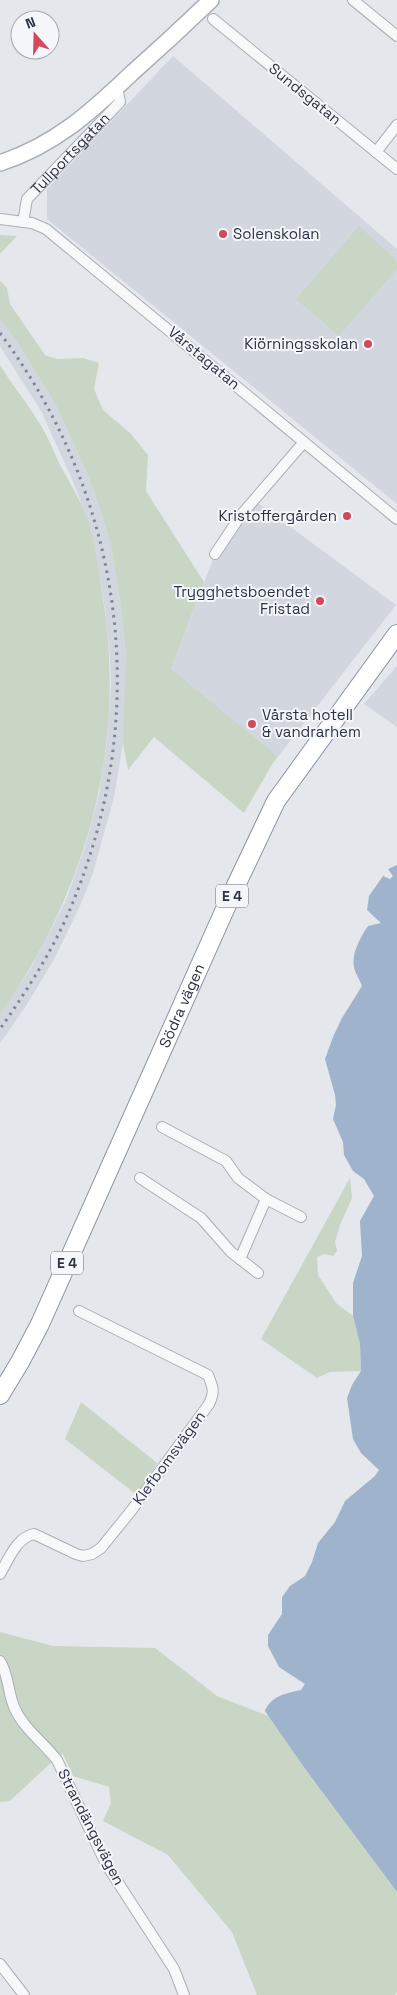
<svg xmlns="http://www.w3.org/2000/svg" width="397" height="1995" font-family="'Space Grotesk',sans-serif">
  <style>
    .built { fill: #d2d6de }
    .green { fill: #c9d6c5 }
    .water { fill: #9fb4cc }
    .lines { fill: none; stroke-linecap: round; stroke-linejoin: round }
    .minor-casing { stroke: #a9aeb7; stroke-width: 12 }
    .secondary-casing { stroke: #a9aeb7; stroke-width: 18 }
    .trunk-casing { stroke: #8b94a3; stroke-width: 20 }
    .minor { stroke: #f7f8fa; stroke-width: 10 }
    .secondary { stroke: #fff; stroke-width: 15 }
    .trunk { stroke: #fff; stroke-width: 18 }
    .rail { stroke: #7d8696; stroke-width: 3; stroke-dasharray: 2.5 5; stroke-linecap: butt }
    .poi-dot { fill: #d1495b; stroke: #f4f6f9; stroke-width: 2 }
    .labels { text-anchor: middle; stroke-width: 4; stroke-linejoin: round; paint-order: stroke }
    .shield { fill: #f4f6f9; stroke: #676e7b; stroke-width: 1 }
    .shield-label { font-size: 14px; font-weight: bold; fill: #2b3445 }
    .street-label { font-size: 15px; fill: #2b3445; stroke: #f4f6f9 }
    .poi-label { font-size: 15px; fill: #2b3445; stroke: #f4f6f9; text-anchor: end }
  </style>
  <rect width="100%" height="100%" fill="#e4e7ec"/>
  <g class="built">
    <path d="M173 56 397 249V504L47 219V189Z"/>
    <path d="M0 319 17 342 55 403 87 473 101 511 111 546 121 607 126 658 127 683 123 744 114 797 93 873 80 906 53 961 26 1006 0 1043V1015L29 971 53 926 66 900 85 847 99 794 107 742 111 683 110 658 105 609 95 550 86 516 72 479 41 411 0 346Z"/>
    <path d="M258 503 396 605 273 763 171 669 215 554Z"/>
    <path d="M397 666V727L364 704Z"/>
  </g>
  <g class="green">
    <path d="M359 226 397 261V269L339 336 296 299Z"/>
    <path d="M0 235 17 236 0 254Z"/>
    <path d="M0 281 7 288 10 304 45 355 57 359 83 358 99 363 94 389 103 410 130 433 148 455 146 491 204 582 171 669 277 756 244 813 154 737 128 770 123 744 126 657 121 607 111 546 101 511 87 473 55 403 17 342 0 319Z"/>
    <path d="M0 365C12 385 26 401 38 421 47 434 53 450 60 465 69 481 79 498 86 515 95 540 98 567 102 593 128 745 87 890 0 1015Z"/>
    <path d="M350 1178 352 1198 340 1225 335 1242 337 1251 333 1256 325 1254 317 1257 318 1275 336 1303 353 1316 360 1344 361 1371 330 1372 317 1378 261 1339Z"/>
    <path d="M81 1402 157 1463 137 1495 65 1439Z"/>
    <path d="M0 1632 53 1646 155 1648 217 1696 271 1717 306 1770 397 1892V1992L395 1995H257L232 1932 168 1855 103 1821 111 1803 109 1787 73 1776 63 1754 58 1756 10 1801 0 1802Z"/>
  </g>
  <path class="water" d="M397 865V1892L306 1770 265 1711C271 1696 286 1693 301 1690L305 1684 279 1667 268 1646V1635L282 1614V1597L290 1586 305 1576 312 1562 318 1543 335 1522 345 1501 375 1476 379 1470 361 1453 353 1439 347 1398 352 1385 361 1371 360 1344 353 1316V1283L362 1256 360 1221 374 1196 364 1179 353 1171 344 1155 343 1142 333 1119 336 1105 335 1095 325 1059 333 1037 342 1018 362 986C360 980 355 973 354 967 351 954 361 936 368 926L381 923 367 910 369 896 383 876 390 879 393 876 388 869Z"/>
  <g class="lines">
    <defs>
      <g id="minor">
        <path d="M353 0 397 36"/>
        <path d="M213 19 397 169"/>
        <path d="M376 152 397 125"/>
        <path d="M0 219 32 223 46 229 397 519"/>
        <path id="s1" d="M23 222 27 199 120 102 117 87"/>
        <path d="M215 554 241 515 304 442"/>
        <path d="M162 1127 226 1161 238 1178 266 1199 301 1217"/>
        <path d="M140 1178 201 1218 231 1252 258 1273"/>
        <path d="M240 1259 266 1199"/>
        <path d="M0 1574C9 1559 16 1538 34 1534L76 1554 83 1556 92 1554 101 1548 131 1511 209 1404C215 1392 213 1387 208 1375L79 1311"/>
        <path d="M0 1661C10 1678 7 1692 15 1709 24 1729 44 1743 57 1760L106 1864 174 1969 184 1995"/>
        <path d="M0 1964 24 1995"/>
      </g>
      <path id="secondary" d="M0 163C55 145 91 112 132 73 159 49 185 25 211 0"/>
      <g id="trunk">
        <path id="s2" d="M0 1395 20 1362 40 1324 230 898 276 801 397 634"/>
      </g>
    </defs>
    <use href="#minor" class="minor-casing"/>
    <use href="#secondary" class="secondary-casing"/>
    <use href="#trunk" class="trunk-casing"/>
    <use href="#minor" class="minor"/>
    <use href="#secondary" class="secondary"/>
    <use href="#trunk" class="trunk"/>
    <path class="rail" d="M0 333C124 499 152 709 73 902 55 947 28 989 0 1029"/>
  </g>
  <g class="poi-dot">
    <circle cx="223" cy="234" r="5"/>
    <circle cx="368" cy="344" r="5"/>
    <circle cx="347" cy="516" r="5"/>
    <circle cx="320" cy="601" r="5"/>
    <circle cx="252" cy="724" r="5"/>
  </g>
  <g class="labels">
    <g class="shield">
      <rect x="216" y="884.5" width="32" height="23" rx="4"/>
      <rect x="51" y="1251.5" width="32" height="23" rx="4"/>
    </g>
    <g class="shield-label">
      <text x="232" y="901">E 4</text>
      <text x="67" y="1268">E 4</text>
    </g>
    <g class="street-label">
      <text transform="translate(305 94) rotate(39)" y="5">Sundsgatan</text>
      <text dy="5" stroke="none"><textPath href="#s1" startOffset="86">Tullportsgatan</textPath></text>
      <text transform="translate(204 358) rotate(40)" y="5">Vårstagatan</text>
      <text dy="5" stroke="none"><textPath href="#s2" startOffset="430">Södra vägen</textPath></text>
      <text transform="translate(169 1458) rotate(-54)" y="5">Klefbomsvägen</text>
      <text transform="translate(91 1827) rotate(63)" y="5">Strandängsvägen</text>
    </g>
    <g class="poi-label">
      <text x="233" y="239" text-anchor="start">Solenskolan</text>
      <text x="358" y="349">Kiörningsskolan</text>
      <text x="337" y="521">Kristoffergården</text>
      <text x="310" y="597">Trygghetsboendet<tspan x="310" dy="17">Fristad</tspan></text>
      <text x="262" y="720" text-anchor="start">Vårsta hotell<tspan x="262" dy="17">&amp; vandrarhem</tspan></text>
    </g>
  </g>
  <g transform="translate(35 35) rotate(340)"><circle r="24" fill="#f4f6f9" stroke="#a4a8b1"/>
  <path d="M0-4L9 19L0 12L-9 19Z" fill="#d1495b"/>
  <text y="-8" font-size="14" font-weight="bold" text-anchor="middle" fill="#2b3445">N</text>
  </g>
</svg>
